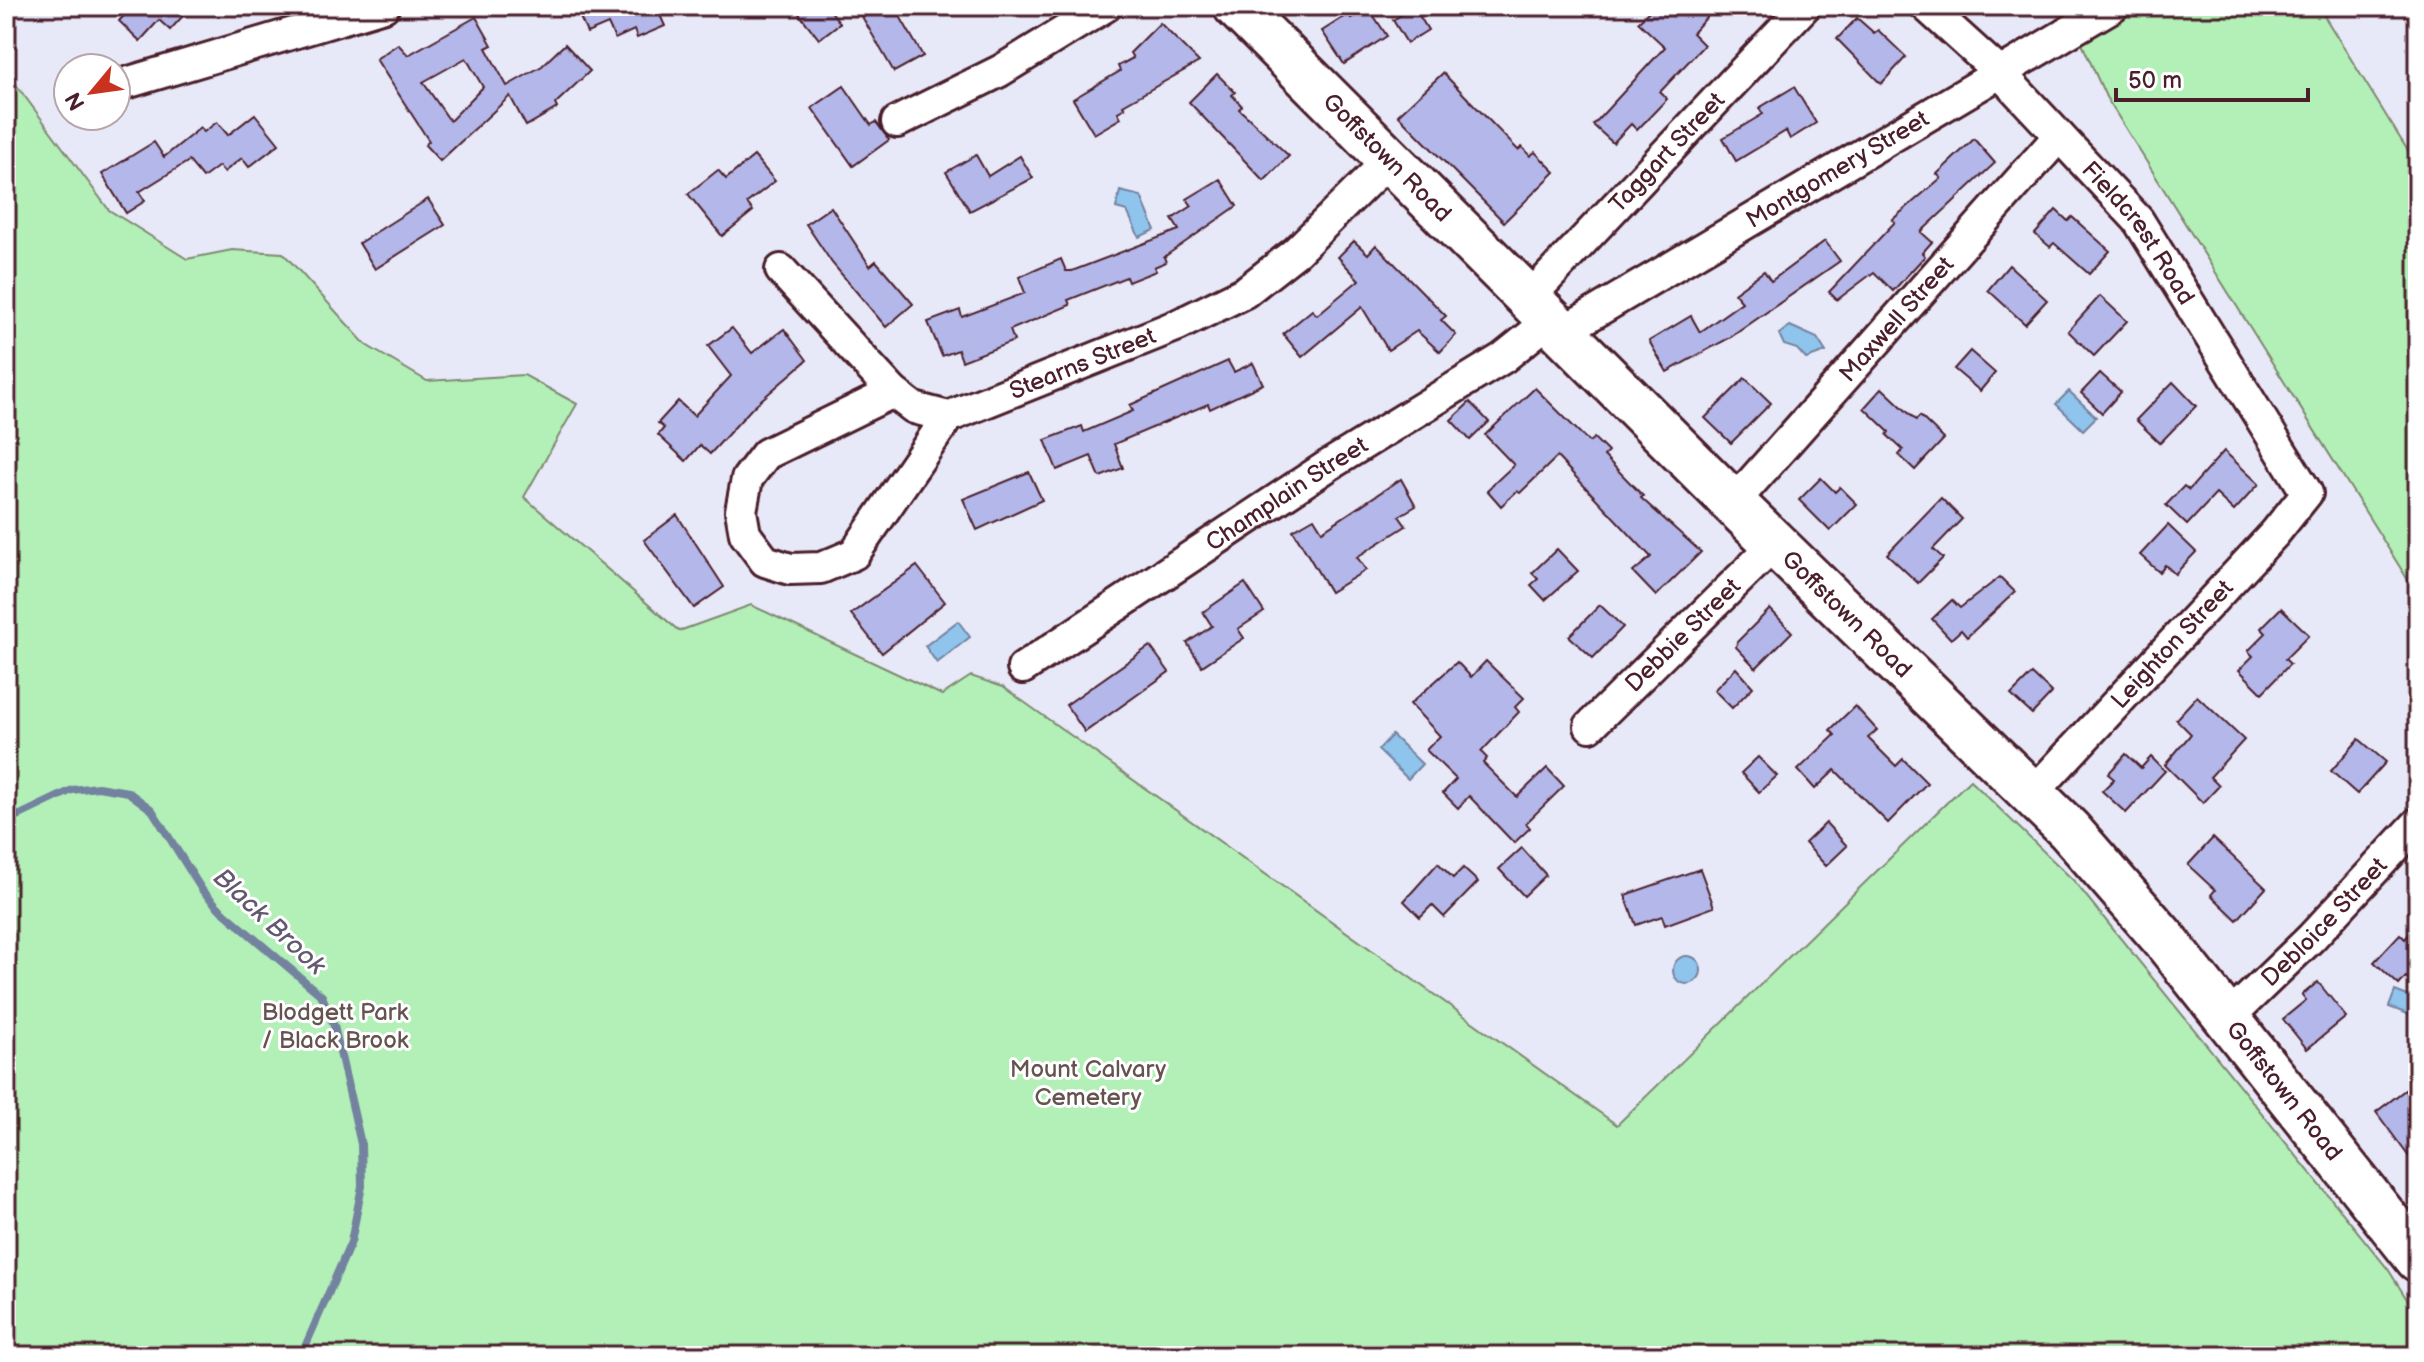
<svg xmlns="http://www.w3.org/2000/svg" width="2424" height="1362" font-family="'Balsamiq Sans',sans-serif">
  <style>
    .green { fill: #b3f0b7; stroke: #7e8871; stroke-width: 2 }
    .water { fill: #8fc4ed; stroke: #73829f; stroke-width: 2 }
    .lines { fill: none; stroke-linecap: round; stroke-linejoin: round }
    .stream { stroke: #73829f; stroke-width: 8 }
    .building { fill: #b4b7e9; stroke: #4a1f2b; stroke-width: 2; fill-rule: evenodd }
    .minor-casing { stroke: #4a1f2b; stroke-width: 36 }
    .secondary-casing { stroke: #4a1f2b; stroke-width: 50 }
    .minor { stroke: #fff; stroke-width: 30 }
    .secondary { stroke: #fff; stroke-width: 44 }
    .labels { text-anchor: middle; stroke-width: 6; stroke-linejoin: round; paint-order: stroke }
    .street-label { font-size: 24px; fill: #4a1f2b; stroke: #fff }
    .park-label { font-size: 24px; fill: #64534e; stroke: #fff }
    .water-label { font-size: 26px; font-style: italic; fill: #62596f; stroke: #fff }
  </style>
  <rect width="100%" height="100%" fill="#e8e9f8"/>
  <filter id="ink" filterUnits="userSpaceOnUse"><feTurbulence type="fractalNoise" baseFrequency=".0125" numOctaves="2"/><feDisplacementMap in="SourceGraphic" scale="16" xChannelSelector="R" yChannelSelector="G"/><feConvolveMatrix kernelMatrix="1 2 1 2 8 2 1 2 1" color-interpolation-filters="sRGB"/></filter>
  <g filter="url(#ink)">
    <g class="green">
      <path d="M2065 6H2318L2418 167V596L2106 97Z"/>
      <path d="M6 71 109 210 187 259 232 250 283 253 366 345 427 381 524 375 577 404 524 497 679 631 751 605 942 695 971 676 1003 687 1617 1125 1970 780 2074 881 2388 1269 2418 1317V1356H6Z"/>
    </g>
    <g class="water">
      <path d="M1120 191 1141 196 1155 230 1139 237 1127 211 1116 208Z"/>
      <path d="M1790 326 1817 338 1826 352 1806 359 1797 349 1784 345 1779 334Z"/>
      <path d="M2069 391 2096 417 2083 430 2056 404Z"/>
      <path d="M958 621 970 637 937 663 925 646Z"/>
      <path d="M1392 735 1422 764 1408 779 1378 750Z"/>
      <circle cx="1687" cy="970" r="14"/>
      <path d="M2395 991 2418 1000 2416 1017 2389 1007Z"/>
    </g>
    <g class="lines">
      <path class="stream" d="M6 817 20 815 72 790 98 787 128 792 152 810 202 890 221 910 322 996 334 1026 361 1144 362 1186 351 1242 301 1356"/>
    </g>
    <g class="building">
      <path d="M133 6H192L170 30 159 20 140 41 119 21Z"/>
      <path d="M575 6H656L665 26 637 38 634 30 615 39 608 24 587 33Z"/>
      <path d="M793 6H827L840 23 819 39Z"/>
      <path d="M877 6H894L923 56 894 72 861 15Z"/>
      <path d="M1654 6H1696L1707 17 1692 33 1704 45 1660 92 1667 99 1637 130 1631 124 1613 143 1593 125 1665 47 1638 22Z"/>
      <path d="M1368 7 1387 36 1344 64 1322 31 1349 14 1351 18Z"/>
      <path d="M1414 7 1428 30 1407 43 1393 20Z"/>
      <path d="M476 17 492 45 486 48 507 86 542 66 565 44 590 71 555 104 557 108 526 126 510 96 440 161 425 145 429 141 376 59 398 44 408 55ZM466 58 483 87 450 121 423 82Z"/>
      <path d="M1857 18 1874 33 1878 30 1906 57 1881 84 1837 39Z"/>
      <path d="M1160 23 1199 62 1123 105 1125 108 1118 112 1121 118 1094 134 1073 99 1120 71 1118 66 1133 58 1130 53Z"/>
      <path d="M1443 73 1518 150 1522 147 1530 156 1535 152 1555 172 1504 222 1398 115Z"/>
      <path d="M1217 74 1235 92 1232 95 1242 106 1239 109 1289 156 1264 181 1189 102Z"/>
      <path d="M844 86 871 125 876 122 889 140 853 166 812 108Z"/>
      <path d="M1794 87 1816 123 1790 139 1786 131 1736 161 1723 138 1763 114 1759 108Z"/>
      <path d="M255 114 279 144 249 167 242 158 224 172 219 166 203 178 189 161 139 192 145 201 126 213 102 174 154 142 164 157 200 128 204 132 217 122 228 135Z"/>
      <path d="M1974 139 1995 163 1921 232 1932 242 1922 253 1925 256 1893 291 1874 272 1837 300 1829 292 1895 222 1892 220 1941 178 1937 174Z"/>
      <path d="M976 155 988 176 1020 156 1033 178 970 211 946 172Z"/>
      <path d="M754 156 775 181 747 203 753 211 722 236 688 194 718 170 726 179Z"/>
      <path d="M1220 179 1237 206 1164 257 1166 262 1154 267 1156 271 1128 282 1126 277 1068 300 1070 305 1010 330 1014 341 962 361 958 350 942 356 928 322 960 310 962 317 1025 293 1019 277 1061 259 1066 271H1072L1179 230 1172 219 1192 206 1187 199Z"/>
      <path d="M428 199 445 225 375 269 359 243Z"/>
      <path d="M831 207 870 266 876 261 913 304 886 327 832 263 806 224Z"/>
      <path d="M2056 210 2068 221 2072 217 2110 251 2089 274 2054 243 2050 247 2035 234Z"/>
      <path d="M1354 241 1368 254 1376 245 1446 316 1441 320 1456 335 1440 352 1417 331 1388 350 1362 307 1302 357 1283 334 1312 310 1317 315 1359 280 1338 257Z"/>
      <path d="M1825 241 1840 261 1731 337 1667 372 1649 341 1691 316 1700 332 1742 302 1734 293 1764 271 1771 281Z"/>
      <path d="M2009 265 2047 300 2025 324 1988 290Z"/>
      <path d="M2100 296 2127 321 2094 356 2068 331Z"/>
      <path d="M732 328 752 353 784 329 807 360 753 407 710 454 700 445 686 461 658 435 664 428 658 423 678 401 694 416 731 376 708 346Z"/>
      <path d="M1970 351 1995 373 1980 391 1954 369Z"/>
      <path d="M1228 361 1234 372 1253 363 1263 384 1210 409 1208 404 1114 444 1123 468 1100 477 1091 456 1057 470 1045 440 1082 426 1084 432 1133 411 1130 405Z"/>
      <path d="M2100 373 2121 392 2102 413 2081 393Z"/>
      <path d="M1745 378 1771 403 1731 443 1705 418Z"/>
      <path d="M2173 382 2196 406 2160 443 2136 420Z"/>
      <path d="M1535 388 1589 442 1594 438 1608 452 1604 456 1643 496 1641 498 1701 552 1656 596 1633 572 1651 557 1557 457 1520 493 1517 491 1501 506 1487 490 1514 465 1485 435Z"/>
      <path d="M1882 388 1916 420 1920 416 1944 439 1915 470 1899 455 1903 450 1887 435 1889 432 1864 408Z"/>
      <path d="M1470 402 1489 422 1470 440 1451 420Z"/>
      <path d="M2224 451 2259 484 2234 511 2216 494 2187 525 2166 505 2184 486 2189 490Z"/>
      <path d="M1029 472 1042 500 977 530 963 499Z"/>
      <path d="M1821 478 1835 492 1840 487 1857 504 1830 531 1799 500Z"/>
      <path d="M1401 479 1416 506 1399 516 1406 526 1357 557 1366 570 1330 592 1293 530 1314 518 1322 531Z"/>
      <path d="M1941 498 1962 519 1933 549 1943 558 1918 583 1887 554Z"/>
      <path d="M677 515 724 587 694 608 644 540Z"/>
      <path d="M2168 525 2196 552 2175 574 2165 565 2159 572 2140 555Z"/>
      <path d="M1557 549 1578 571 1545 600 1531 585 1538 579 1532 573Z"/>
      <path d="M917 566 945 602 882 653 851 614Z"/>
      <path d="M2000 577 2015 592 1967 637 1961 630 1951 639 1932 619 1952 600 1960 608Z"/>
      <path d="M1245 583 1264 612 1238 629 1244 638 1202 666 1187 643 1212 626 1203 612Z"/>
      <path d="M1600 605 1623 627 1593 658 1569 636Z"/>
      <path d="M2281 608 2309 635 2285 659 2290 664 2262 693 2239 670 2253 656 2248 651 2266 633 2261 628Z"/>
      <path d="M1770 609 1792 632 1756 668 1736 647 1737 642Z"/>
      <path d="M1150 646 1169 672 1085 732 1066 705Z"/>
      <path d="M1486 661 1524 698 1515 707 1519 712 1481 752 1487 758 1483 763 1517 797 1547 768 1564 786 1526 823 1530 828 1514 843 1469 796 1458 808 1443 793 1456 779 1426 750 1440 736 1410 704 1457 662 1471 677Z"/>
      <path d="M1736 668 1753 687 1732 708 1714 690Z"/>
      <path d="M2032 674 2052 693 2032 714 2011 695Z"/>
      <path d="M2197 696 2244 740 2210 777 2219 786 2203 803 2165 765 2191 734 2176 719Z"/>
      <path d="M1855 706 1877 730 1868 738 1896 766 1903 759 1927 783 1888 823 1835 770 1815 789 1798 770 1835 735 1830 730Z"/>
      <path d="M2359 739 2386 762 2357 794 2331 771Z"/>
      <path d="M2126 754 2141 768 2151 757 2165 771 2126 813 2102 791 2114 779 2108 774Z"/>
      <path d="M1758 757 1777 776 1759 792 1741 773Z"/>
      <path d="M1826 823 1847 846 1826 866 1805 843Z"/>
      <path d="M2213 838 2266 888 2237 920 2211 895 2215 890 2188 865Z"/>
      <path d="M1522 848 1546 875 1524 896 1499 869Z"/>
      <path d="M1438 863 1453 878 1463 868 1478 882 1444 917 1432 905 1420 917 1404 901Z"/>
      <path d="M1700 869 1714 907 1665 925 1662 916 1636 925 1625 895Z"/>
      <path d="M2418 924V987L2406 977 2399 985 2374 962 2400 934 2405 939Z"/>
      <path d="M2318 982 2346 1017 2307 1049 2283 1019 2306 1000 2302 995Z"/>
      <path d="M2405 1090 2418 1108V1169L2376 1112Z"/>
    </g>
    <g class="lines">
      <defs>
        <g id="minor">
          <path id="s1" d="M1926 6 2001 74 2138 220 2307 493 2275 533 2033 793"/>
          <path d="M116 86 384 6"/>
          <path d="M897 122 1000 71 1106 6"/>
          <path id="s2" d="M781 270 893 392 914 408 948 417 1178 325 1245 292 1296 252 1388 161"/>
          <path id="s3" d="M1528 299 1805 6"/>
          <path id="s4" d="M1562 332 2113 6"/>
          <path d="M893 392 766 454 747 479 741 511 745 534 765 561 790 569 821 568 854 554 948 417"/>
          <path id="s5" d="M1733 503 2059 136"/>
          <path id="s6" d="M1023 668 1329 465 1503 358 1549 321"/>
          <path id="s7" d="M1590 726 1775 544"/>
          <path id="s8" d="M2228 1018 2311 938 2418 823"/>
        </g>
        <g id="secondary">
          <path id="s9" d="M1236 6 1733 503 2069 830 2164 939 2418 1259"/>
        </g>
      </defs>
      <use href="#minor" class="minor-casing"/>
      <use href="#secondary" class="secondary-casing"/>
      <use href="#minor" class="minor"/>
      <use href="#secondary" class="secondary"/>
    </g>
  </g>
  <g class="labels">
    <g class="street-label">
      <text dy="8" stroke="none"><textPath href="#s3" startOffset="202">Taggart Street</textPath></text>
      <text dy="8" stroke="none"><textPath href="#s9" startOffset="214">Goffstown Road</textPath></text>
      <text dy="8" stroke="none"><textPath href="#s4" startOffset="320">Montgomery Street</textPath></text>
      <text dy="8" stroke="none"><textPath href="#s1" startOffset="312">Fieldcrest Road</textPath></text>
      <text dy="8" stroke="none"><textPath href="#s5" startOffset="246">Maxwell Street</textPath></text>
      <text dy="8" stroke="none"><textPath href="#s2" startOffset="372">Stearns Street</textPath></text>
      <text dy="8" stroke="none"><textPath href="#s6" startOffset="316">Champlain Street</textPath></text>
      <text dy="8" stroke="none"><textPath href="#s9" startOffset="862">Goffstown Road</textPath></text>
      <text dy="8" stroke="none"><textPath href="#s7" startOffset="130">Debbie Street</textPath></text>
      <text transform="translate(2172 644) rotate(-47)" y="8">Leighton Street</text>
      <text dy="8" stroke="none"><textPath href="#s8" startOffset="136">Debloice Street</textPath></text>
      <text dy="8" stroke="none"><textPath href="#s9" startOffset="1510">Goffstown Road</textPath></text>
    </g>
    <g class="park-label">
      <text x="335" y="1020">Blodgett Park<tspan x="335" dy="28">/ Black Brook</tspan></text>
      <text x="1088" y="1077">Mount Calvary<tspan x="1088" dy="28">Cemetery</tspan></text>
    </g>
    <g class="water-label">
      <text transform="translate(270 921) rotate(43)" y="9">Black Brook</text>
    </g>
  </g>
  <rect width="2424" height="1362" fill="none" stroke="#fff" stroke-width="32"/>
  <rect x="16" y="16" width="2392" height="1330" fill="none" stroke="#4a1f2b" stroke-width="3" filter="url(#ink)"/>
  <g transform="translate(92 92) rotate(241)"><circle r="38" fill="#ffffff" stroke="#b7a5aa" stroke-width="2"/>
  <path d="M0-6L14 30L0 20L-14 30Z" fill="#c8321e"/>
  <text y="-12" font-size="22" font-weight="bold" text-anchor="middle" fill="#4a1f2b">N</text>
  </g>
  <path d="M2116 88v12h192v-12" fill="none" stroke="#4a1f2b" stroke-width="4"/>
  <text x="2128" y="88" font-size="24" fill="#4a1f2b" stroke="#ffffff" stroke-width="6" paint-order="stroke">50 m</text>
</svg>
